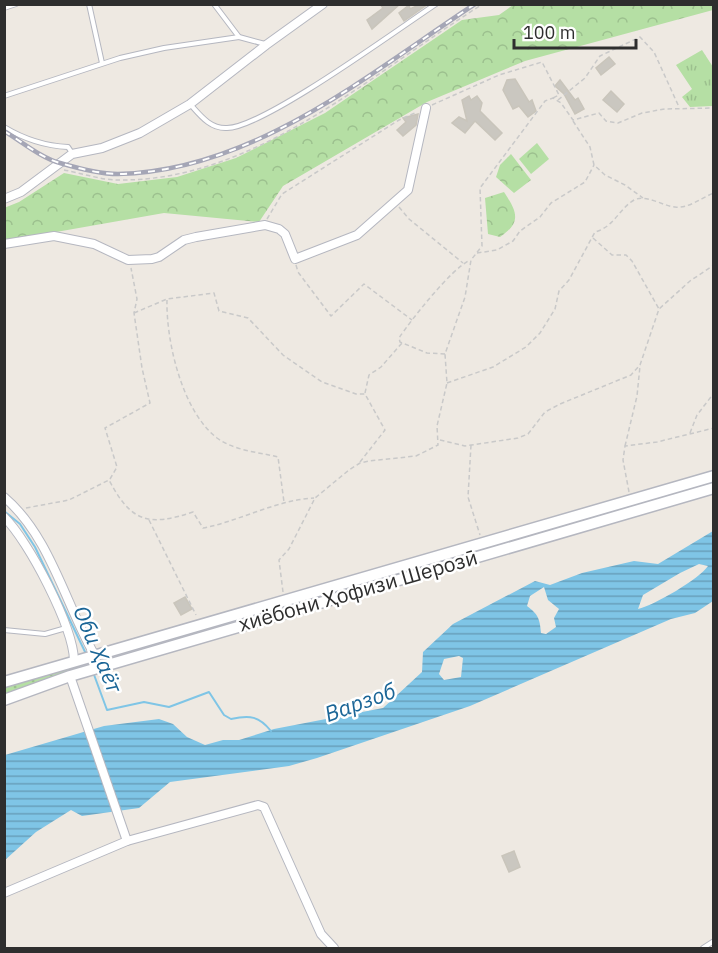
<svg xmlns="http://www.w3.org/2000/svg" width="718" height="953" font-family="'IBM Plex Sans',sans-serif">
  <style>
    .grass { fill: url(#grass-tufts) }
    .forest { fill: url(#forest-crowns) }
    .park { fill: url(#park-dots) }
    .water { fill: url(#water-rules); fill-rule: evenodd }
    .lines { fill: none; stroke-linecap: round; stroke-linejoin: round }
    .stream { stroke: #7fc5e6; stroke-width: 2 }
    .building { fill: #cac7c0; stroke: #c9c5bb; stroke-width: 1.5 }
    .lane-casing { stroke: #b5b7c0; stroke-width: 6 }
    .street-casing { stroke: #b5b7c0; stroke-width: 10 }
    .secondary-casing { stroke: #b5b7c0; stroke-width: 13 }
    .path { stroke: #c9c9c9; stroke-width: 1.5; stroke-dasharray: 4.5 3; stroke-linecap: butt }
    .lane { stroke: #fff; stroke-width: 4 }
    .street { stroke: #fff; stroke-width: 8 }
    .secondary { stroke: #fff; stroke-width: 10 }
    .rail-casing { stroke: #a5a6b6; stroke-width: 4.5 }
    .rail { stroke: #fff; stroke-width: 2; stroke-dasharray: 7; stroke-linecap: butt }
    .labels { text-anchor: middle; stroke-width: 5; stroke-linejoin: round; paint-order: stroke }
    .street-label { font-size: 21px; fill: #2e2e2e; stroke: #fff }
    .water-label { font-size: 22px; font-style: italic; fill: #1a6596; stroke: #fff }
  </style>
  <defs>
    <pattern id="grass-tufts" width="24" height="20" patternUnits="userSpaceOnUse" patternTransform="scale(1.5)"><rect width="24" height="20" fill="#b5dfa4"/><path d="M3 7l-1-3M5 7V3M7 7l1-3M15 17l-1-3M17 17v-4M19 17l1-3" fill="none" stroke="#9cc08e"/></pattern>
    <pattern id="forest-crowns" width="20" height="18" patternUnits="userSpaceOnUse" patternTransform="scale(1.5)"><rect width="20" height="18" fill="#b5dfa4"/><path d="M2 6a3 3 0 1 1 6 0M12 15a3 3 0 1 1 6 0" fill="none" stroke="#9cc08e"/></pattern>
    <pattern id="park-dots" width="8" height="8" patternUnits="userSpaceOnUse" patternTransform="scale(1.5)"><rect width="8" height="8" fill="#b5dfa4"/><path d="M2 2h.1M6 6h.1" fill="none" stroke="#9cc08e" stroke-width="1.8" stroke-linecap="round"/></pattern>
    <pattern id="water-rules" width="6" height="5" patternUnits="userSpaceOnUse" patternTransform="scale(1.5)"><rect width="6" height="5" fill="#7fc5e6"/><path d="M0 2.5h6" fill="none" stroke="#68a0bb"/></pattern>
  </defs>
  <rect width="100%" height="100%" fill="#eee9e2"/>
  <path class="grass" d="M702 50 713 67V106L690 107 682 97 692 89 676 65Z"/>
  <g class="forest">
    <path d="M513 5H713V10L525 61 427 102 283 186 259 222 164 213 5 241 4 208 19 202 64 173 118 184 177 177 236 158 325 113 462 20 499 15Z"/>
    <path d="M537 143 549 159 531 174 519 159Z"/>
    <path d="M511 154 531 180 514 193 496 177 500 165Z"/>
    <path d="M504 192C517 212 522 222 500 237L488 234 485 198Z"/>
  </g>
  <path class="park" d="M79 662 82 673 5 696 4 684Z"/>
  <path class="water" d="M713 531V601L695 613 671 619 470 706 317 758 289 766 170 782 139 808 82 816 71 810 36 832 5 860V755L104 726 159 719 173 724 187 737 205 745 223 740H239L274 729 383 708 422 672 423 652 453 624 535 581 550 585 582 573 634 561 658 564ZM699 564 708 566C699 579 655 605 638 609L643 595 680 573ZM544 587 548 600 559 609 554 618 556 627 546 634 541 633C540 619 538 614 527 606L530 596ZM459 656 463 658 461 677 444 680 439 674 444 659Z"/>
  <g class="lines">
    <g class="stream">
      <path d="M4 511 20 524 35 547 87 656"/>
      <path d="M93 672 107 710 144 702 169 707 209 692 224 715 231 719C250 715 259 716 271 731"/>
    </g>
  </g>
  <g class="building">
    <path d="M380 4H400L372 29 367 20 383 8Z"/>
    <path d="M421 4H428L404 21 399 13 409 5 410 9Z"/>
    <path d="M609 57 615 64 601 75 596 68Z"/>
    <path d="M515 79 529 102 532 100 536 111 528 117 519 106 513 109 503 90 507 80Z"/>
    <path d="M560 80 575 100 578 98 584 109 575 114 564 94 555 86Z"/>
    <path d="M611 91 624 104 617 112 603 100Z"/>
    <path d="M469 96 471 100 477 96 482 103 480 111 502 133 495 140 475 121 465 133 452 123 459 117 467 121 462 100Z"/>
    <path d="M418 114 416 125 403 136 397 130 406 122 403 118Z"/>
    <path d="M185 597 192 609 181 615 174 603Z"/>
    <path d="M514 851 520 867 509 872 502 856Z"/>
  </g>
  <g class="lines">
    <defs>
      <g id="lane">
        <path d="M89 4 102 63"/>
        <path d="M214 4 239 37 265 44"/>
        <path d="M4 8 16 4"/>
        <path d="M4 96 120 58 164 48 239 37"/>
        <path d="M190 104C200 115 210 129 227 128 263 128 398 29 436 4"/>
        <path d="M4 127C24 139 45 146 68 147L72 153"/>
        <path d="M4 630 45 634 66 628"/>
        <path d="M703 948 714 941"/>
      </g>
      <g id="street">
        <path d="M4 199 21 192 72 154 102 148 140 133 190 104 266 45 323 4"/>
        <path d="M4 244 54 236 94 244 128 260 152 259 159 257 184 240 196 237 265 225 279 229 285 234 295 259 357 235 408 190 426 108"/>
        <path d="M4 497C50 536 65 603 94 654"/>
        <path d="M4 517C29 541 73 627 74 660"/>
        <path d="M70 676 127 841"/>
        <path d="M4 893 127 841 258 805 264 807 321 934 334 948"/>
      </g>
      <g id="secondary">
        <path d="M4 682 714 476"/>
        <path d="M4 700 70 676 714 488"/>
      </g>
    </defs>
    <use href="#lane" class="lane-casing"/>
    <use href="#street" class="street-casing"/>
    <use href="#secondary" class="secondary-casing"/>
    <g class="path">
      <path d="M558 100 585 78 600 56 640 37 654 52 679 107"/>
      <path d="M432 105 499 75 542 62 559 95 553 98"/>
      <path d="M573 121 590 147 594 165 605 175 625 185 643 198"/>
      <path d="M64 170C81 173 101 180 118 180 255 182 373 72 483 4"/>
      <path d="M399 207 409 219 463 263"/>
      <path d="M267 219 282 194 399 120 417 112"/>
      <path d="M593 238 612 255H626L632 261 659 309"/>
      <path d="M477 253 497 250 513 241 520 231 540 217 551 203 585 182 594 165"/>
      <path d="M296 265 298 272 331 316 364 284 412 320"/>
      <path d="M167 300C166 341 182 411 217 438 235 451 258 452 278 457L284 502"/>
      <path d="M134 313 167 299 214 293 219 311 248 318 283 355 322 382 356 394H365L385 430 360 462"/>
      <path d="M445 354 427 353 400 342 399 338C411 320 451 269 470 260"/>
      <path d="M447 383 493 367 526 347 540 333 555 309 559 291 569 280 595 232C614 227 619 209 634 200 646 194 663 206 675 207 688 209 701 198 714 193"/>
      <path d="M365 393 369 375 381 367 402 343"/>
      <path d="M690 433 697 415 714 393"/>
      <path d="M440 440 465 446 518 438 528 434 545 412 560 404 631 375 640 365 659 309 690 281 714 265"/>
      <path d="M471 445 468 497 480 535"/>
      <path d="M625 446 637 396 640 366"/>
      <path d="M110 479 117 467 105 428 150 403 142 368 134 313 137 299 131 268"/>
      <path d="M629 492 623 460 625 446 657 442 714 428"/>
      <path d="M26 508 69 500 109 480C131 522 148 527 193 512L203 528C240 521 276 500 314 498"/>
      <path d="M149 520 196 615"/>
      <path d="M283 592 279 560 289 549 315 498 349 470 360 463 369 461 416 456 438 445 437 426 447 383 445 354 465 297 471 260 482 246 480 188 545 101 553 98 561 103 573 120 599 113 606 121 618 123 642 113 665 109 714 108"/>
    </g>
    <use href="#lane" class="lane"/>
    <use href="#street" class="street"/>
    <use href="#secondary" class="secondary"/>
    <defs>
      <path id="rail" d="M4 131C21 141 41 158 60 163 77 168 100 174 118 174 253 171 367 75 475 4"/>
    </defs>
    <use href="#rail" class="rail-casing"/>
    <use href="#rail" class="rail"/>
  </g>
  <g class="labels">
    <g class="street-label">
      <text transform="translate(358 591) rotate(-16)" y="7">хиёбони Ҳофизи Шерозӣ</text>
    </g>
    <g class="water-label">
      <text transform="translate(98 649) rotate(67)" y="8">Оби Ҳаёт</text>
      <text transform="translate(360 702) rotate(-20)" y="8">Варзоб</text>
    </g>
  </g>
  <rect width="718" height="953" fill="none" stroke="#2e2e2e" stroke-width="12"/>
  <path d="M514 39v9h122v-9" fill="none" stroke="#2e2e2e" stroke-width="3"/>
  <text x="523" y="39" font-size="18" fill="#2e2e2e" stroke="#ffffff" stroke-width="4.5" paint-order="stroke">100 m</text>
</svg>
